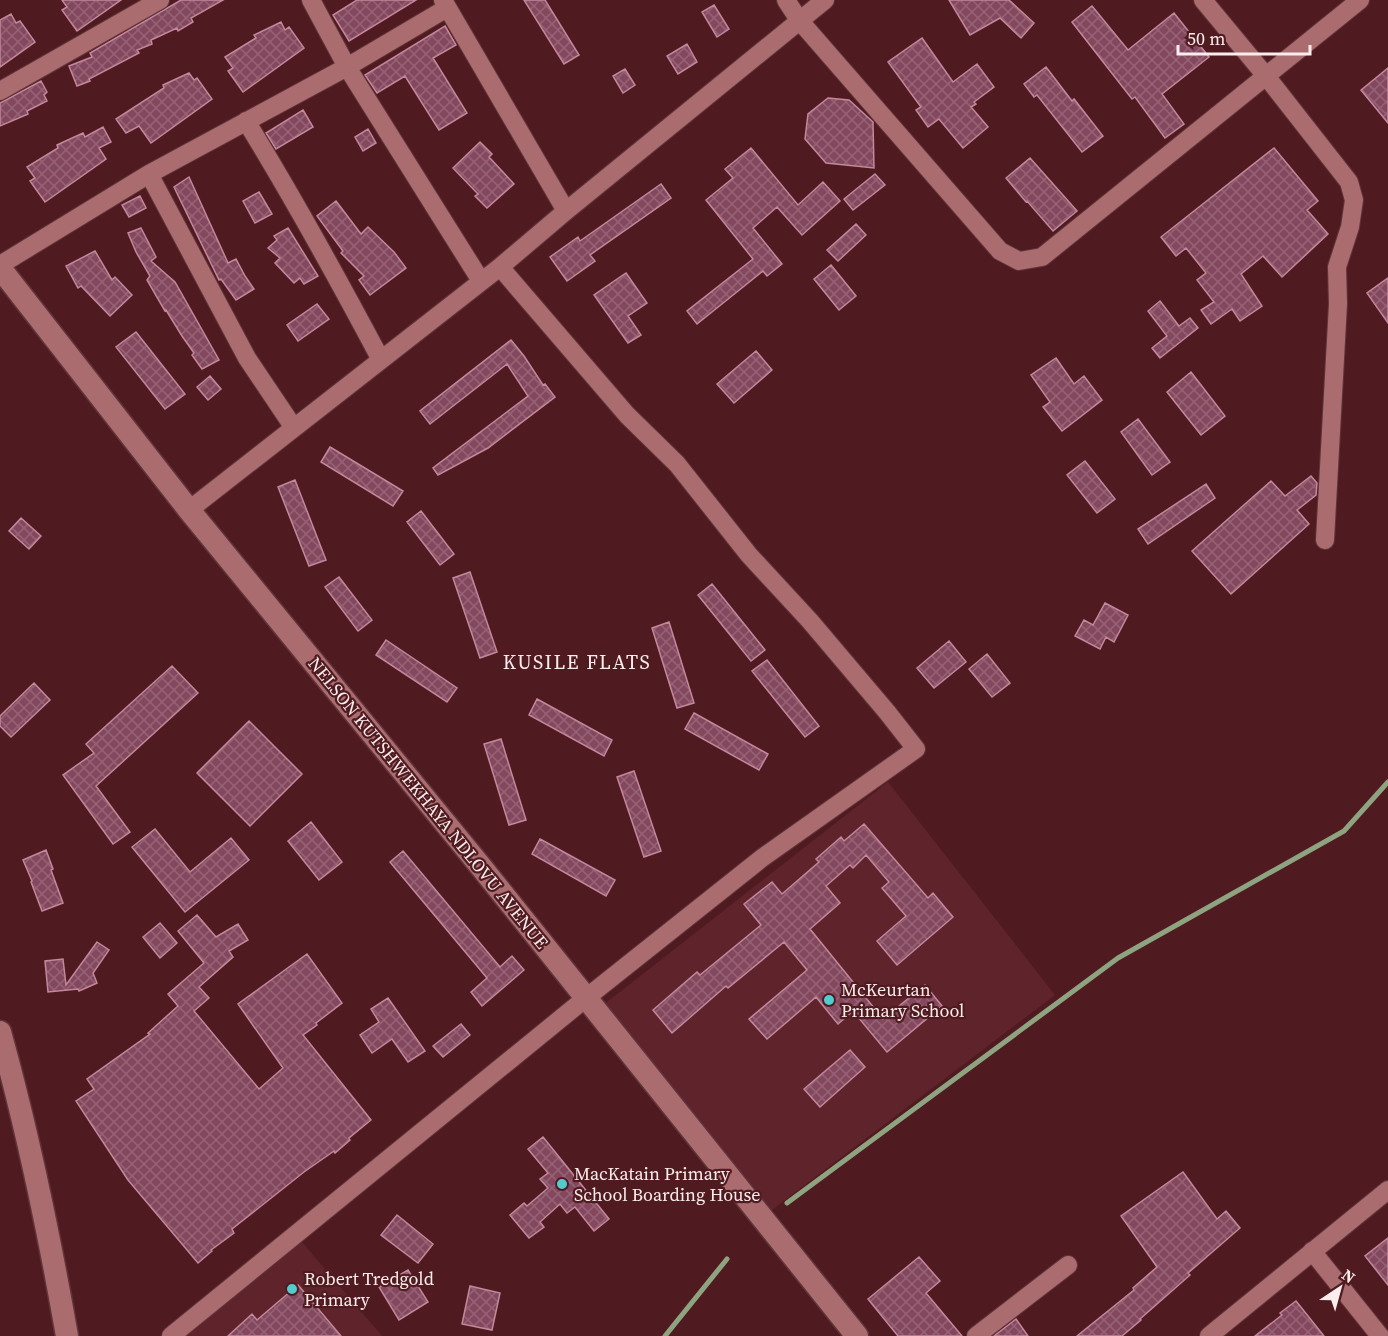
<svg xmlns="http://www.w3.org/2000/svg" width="1388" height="1336" viewBox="0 0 1388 1336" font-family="'Source Serif 4',serif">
  <defs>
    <pattern id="building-cross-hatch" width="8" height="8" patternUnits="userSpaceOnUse" patternTransform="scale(1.5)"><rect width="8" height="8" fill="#84485e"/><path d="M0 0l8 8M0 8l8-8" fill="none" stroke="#966375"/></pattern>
  </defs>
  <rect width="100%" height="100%" fill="#501b20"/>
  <path fill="#5f242b" d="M888,782L1055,995L768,1213L602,1006Z
    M301,1241L382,1336H184Z"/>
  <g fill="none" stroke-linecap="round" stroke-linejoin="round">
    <path stroke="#8ea480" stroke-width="5" d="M787,1203L1118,958L1344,831L1388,782
      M665,1336L727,1259"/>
  </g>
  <path fill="url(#building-cross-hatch)" stroke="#c4879c" stroke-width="1.5" d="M62,0H121L77,31L62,10L67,7Z
    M181,0H223L191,18L193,22L178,31L177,28L151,40L152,44L137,50L139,53L89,79L90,81L77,86L69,66L92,57L90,53Z
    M357,0H416L349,41L333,15Z
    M524,0H545L579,55L564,64Z
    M949,0H1009L1034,23L1021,38L1000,18L970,35Z
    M714,5L729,29L717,37L702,12Z
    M1092,6L1128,50L1174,13L1209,57L1162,94L1184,124L1165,138L1135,97L1132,99L1072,22Z
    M11,14L16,23L20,21L35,42L0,67V20Z
    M281,22L285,30L289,27L304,48L243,92L228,71L233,68L225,57L256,38L254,35Z
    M445,26L456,45L433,58L467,113L439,130L405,76L377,93L365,75Z
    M922,38L953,82L977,64L994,87L974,102L976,104L971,107L988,127L963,148L939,119L928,127L916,110L921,107L888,62Z
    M687,44L697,62L678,74L667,56Z
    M1046,67L1072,101L1074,99L1103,136L1082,152L1037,95L1034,97L1024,84Z
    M1388,68V123L1361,90Z
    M625,69L635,85L623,93L613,76Z
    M189,73L194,80L197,78L212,99L151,143L139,126L126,133L116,119L164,88L163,85Z
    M41,81L47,92L44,95L47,101L27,111L28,114L0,126V103Z
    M828,98L849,100L873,122L874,168L826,163L805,139L808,114Z
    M303,110L313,127L276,149L266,133Z
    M103,127L111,142L99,148L106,159L45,202L30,181L35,178L27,167L58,148L57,145L83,133L85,137Z
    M368,129L376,143L363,151L355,137Z
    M480,142L492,154L489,157L514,184L487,208L475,196L478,194L453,168Z
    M751,148L798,205L823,182L840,201L802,235L777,207L753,228L782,264L767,276L763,271L697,324L687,311L753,259L706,200L733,178L725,169Z
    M1274,148L1318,201L1307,210L1328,234L1282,277L1263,256L1241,274L1262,306L1240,321L1232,309L1211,324L1201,310L1214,302L1197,280L1206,273L1186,248L1176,256L1161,237Z
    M1030,158L1077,211L1053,231L1027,201L1026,202L1006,178Z
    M875,174L885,185L853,210L844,199Z
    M189,177L228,263L236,259L245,276L254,289L236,300L221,279L219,280L174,187Z
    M661,184L671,198L590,255L595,261L567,281L550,257L578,237L580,241Z
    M259,192L272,214L255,223L243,201Z
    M140,196L146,208L129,217L122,205Z
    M336,201L361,234L368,227L394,252L406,268L370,295L359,280L364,276L341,253L343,251L317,216Z
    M856,224L866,235L838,261L827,250Z
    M141,228L156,257L151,261L175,282L219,360L202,369L192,355L194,353L182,336L166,310L165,311L147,280L150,276L136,252L128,233Z
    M288,228L318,276L304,284L300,278L294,283L275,263L280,258L268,248L277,240L274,236Z
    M95,251L112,280L115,277L132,295L110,316L81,286L78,288L66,266Z
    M831,265L856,296L839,310L814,279Z
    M626,273L647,303L628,316L641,335L628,343L594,295Z
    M1388,278V323L1367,293Z
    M1160,301L1179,326L1190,318L1198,328L1160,358L1152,348L1167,336L1148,311Z
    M317,304L329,319L298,341L287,325Z
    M136,332L185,394L165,409L116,347Z
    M511,340L524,356L543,385L545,384L555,397L488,448L438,475L433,468L528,396L507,364L430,424L420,411Z
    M756,351L772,370L734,403L717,384Z
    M1056,358L1074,384L1084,376L1102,400L1062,431L1043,407L1050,402L1031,375Z
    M1191,372L1225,416L1201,435L1167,392Z
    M210,376L221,389L208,400L197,387Z
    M1138,419L1170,462L1152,475L1121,432Z
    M330,447L403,491L393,506L321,462Z
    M1085,461L1115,499L1097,513L1067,475Z
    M1311,476L1317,483L1316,495L1297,510L1309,524L1231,594L1192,551L1271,481L1285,496Z
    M295,480L326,560L309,566L278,487Z
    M1206,484L1215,498L1148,544L1138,529Z
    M421,511L454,554L440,565L407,522Z
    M21,518L41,536L29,549L9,531Z
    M470,572L497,652L480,658L453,578Z
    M339,577L372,620L358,631L325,587Z
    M712,584L765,650L751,661L698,595Z
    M1105,603L1128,615L1114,642L1106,637L1100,649L1075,636L1084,620L1093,625Z
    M669,622L694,703L677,708L652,628Z
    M386,640L457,688L447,702L376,655Z
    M949,641L966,662L934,688L917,668Z
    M987,654L1010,683L992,697L969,669Z
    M767,660L819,726L805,737L752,671Z
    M172,666L198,693L96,786L130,832L113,844L63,775L94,753L86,744Z
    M34,683L50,700L11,737L0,726V716Z
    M537,699L612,740L604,756L529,715Z
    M694,713L768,754L759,770L685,729Z
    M249,721L302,774L250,826L197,773Z
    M501,739L526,820L509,825L484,744Z
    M634,771L661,851L644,857L617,777Z
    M311,822L342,862L319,880L288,841Z
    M864,824L928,898L933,893L953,917L897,965L877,941L906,916L882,888L889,882L866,855L853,868L850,865L826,886L840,903L810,929L883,1019L925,985L942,1006L887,1052L853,1011L838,1024L816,997L767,1039L749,1019L807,970L784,942L728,988L726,986L672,1033L653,1010L697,972L700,975L761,925L744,904L772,882L782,894L819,862L816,859L841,837L844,841Z
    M155,829L190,872L231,838L249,860L185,912L132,847Z
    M540,839L615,880L606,896L532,854Z
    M46,850L53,869L51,870L63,903L42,911L31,882L32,881L23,860Z
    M403,851L500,967L512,956L524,970L482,1006L471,992L487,978L390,862Z
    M197,915L216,937L238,924L248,940L229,951L233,957L199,987L209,998L194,1011L259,1089L283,1068L238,1004L307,954L342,1003L316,1023L317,1025L303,1035L371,1120L349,1138L350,1140L335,1153L334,1151L304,1172L232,1229L234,1233L211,1250L212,1251L198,1263L128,1180L76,1101L94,1089L87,1079L150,1034L148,1033L178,1006L168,994L204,963L178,931Z
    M160,923L177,943L160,958L143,937Z
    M97,942L109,950L93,973L97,983L79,991L78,989L48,992L45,961L63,959L66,985Z
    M388,998L425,1051L408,1062L392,1039L372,1053L360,1035L379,1022L371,1009Z
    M461,1024L470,1035L443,1057L433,1046Z
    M850,1050L865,1067L820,1107L804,1089Z
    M543,1137L609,1219L594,1231L575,1207L567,1213L560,1204L540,1222L544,1227L529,1238L510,1215L524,1203L527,1206L548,1188L540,1179L548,1173L528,1149Z
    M1183,1172L1217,1219L1226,1211L1240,1228L1188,1273L1190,1275L1140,1319L1141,1320L1122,1336H1077L1134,1290L1133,1288L1157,1267L1121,1216Z
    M397,1215L433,1244L418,1263L381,1235Z
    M1388,1238V1285L1365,1256Z
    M919,1257L940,1281L926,1293L962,1336H898L868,1299Z
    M408,1270L428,1302L399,1320L379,1287Z
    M298,1285L341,1336H228L252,1314L257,1320Z
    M470,1286L500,1293L492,1330L462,1324Z
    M1296,1301L1324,1336H1255L1282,1315L1280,1313Z
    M1016,1319L1028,1336H994Z"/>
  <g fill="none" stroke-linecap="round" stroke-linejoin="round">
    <g stroke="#5f353b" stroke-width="20">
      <path id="minor" d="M311,0L347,67L481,281
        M443,0L566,211
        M786,0L799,20L1000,251L1019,261L1042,257L1360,0
        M1203,0L1266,76L1349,182L1354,200L1350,227L1337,267L1338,304L1325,540
        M0,91L160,0
        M246,121C294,199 338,279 381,360
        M149,174L247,358L294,428
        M0,265L149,174L347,67L447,8
        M189,510L500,267L566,211L825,0
        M1312,1251L1380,1336
        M171,1336L586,998L762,858L916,749L887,712L810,621L749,555L677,464L627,415L500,267
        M976,1336L1068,1265
        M1209,1336L1388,1190"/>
    </g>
    <g stroke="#5f353b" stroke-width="25">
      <path id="tertiary" d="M0,268L189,510L482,868L857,1336
        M0,1032C28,1132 49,1234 67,1336"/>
    </g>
    <use href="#minor" stroke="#aa6c6f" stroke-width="18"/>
    <use href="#tertiary" stroke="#aa6c6f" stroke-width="22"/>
  </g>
  <g fill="#52cdcf" stroke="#501b20" stroke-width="2">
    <circle cx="829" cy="1000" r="6"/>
    <circle cx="562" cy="1184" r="6"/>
    <circle cx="292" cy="1289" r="6"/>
  </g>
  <g text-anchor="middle" stroke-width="4.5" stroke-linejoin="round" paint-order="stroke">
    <g font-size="18" fill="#fbeded" stroke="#501b20">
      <text transform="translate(428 803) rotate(51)" y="6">NELSON KUTSHWEKHAYA NDLOVU AVENUE</text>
    </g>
    <g font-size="18" fill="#fbeded" stroke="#501b20" text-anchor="start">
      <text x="841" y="996">McKeurtan<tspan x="841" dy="21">Primary School</tspan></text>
      <text x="574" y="1180">MacKatain Primary<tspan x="574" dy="21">School Boarding House</tspan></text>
      <text x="304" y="1285">Robert Tredgold<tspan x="304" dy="21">Primary</tspan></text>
    </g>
    <g font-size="20" letter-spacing="1.5" fill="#fbeded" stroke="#501b20">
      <text x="577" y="669">KUSILE FLATS</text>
    </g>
  </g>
  <g transform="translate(1340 1288) rotate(36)" stroke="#501b20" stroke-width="4.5" paint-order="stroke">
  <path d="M0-4.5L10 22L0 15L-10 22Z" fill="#fbeded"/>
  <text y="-9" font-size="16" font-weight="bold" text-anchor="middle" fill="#fbeded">N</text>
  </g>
  <path d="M1178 45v9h132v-9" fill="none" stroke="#fbeded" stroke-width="3"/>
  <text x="1187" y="45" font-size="18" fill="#fbeded" stroke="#501b20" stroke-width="4.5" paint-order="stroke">50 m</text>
</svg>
